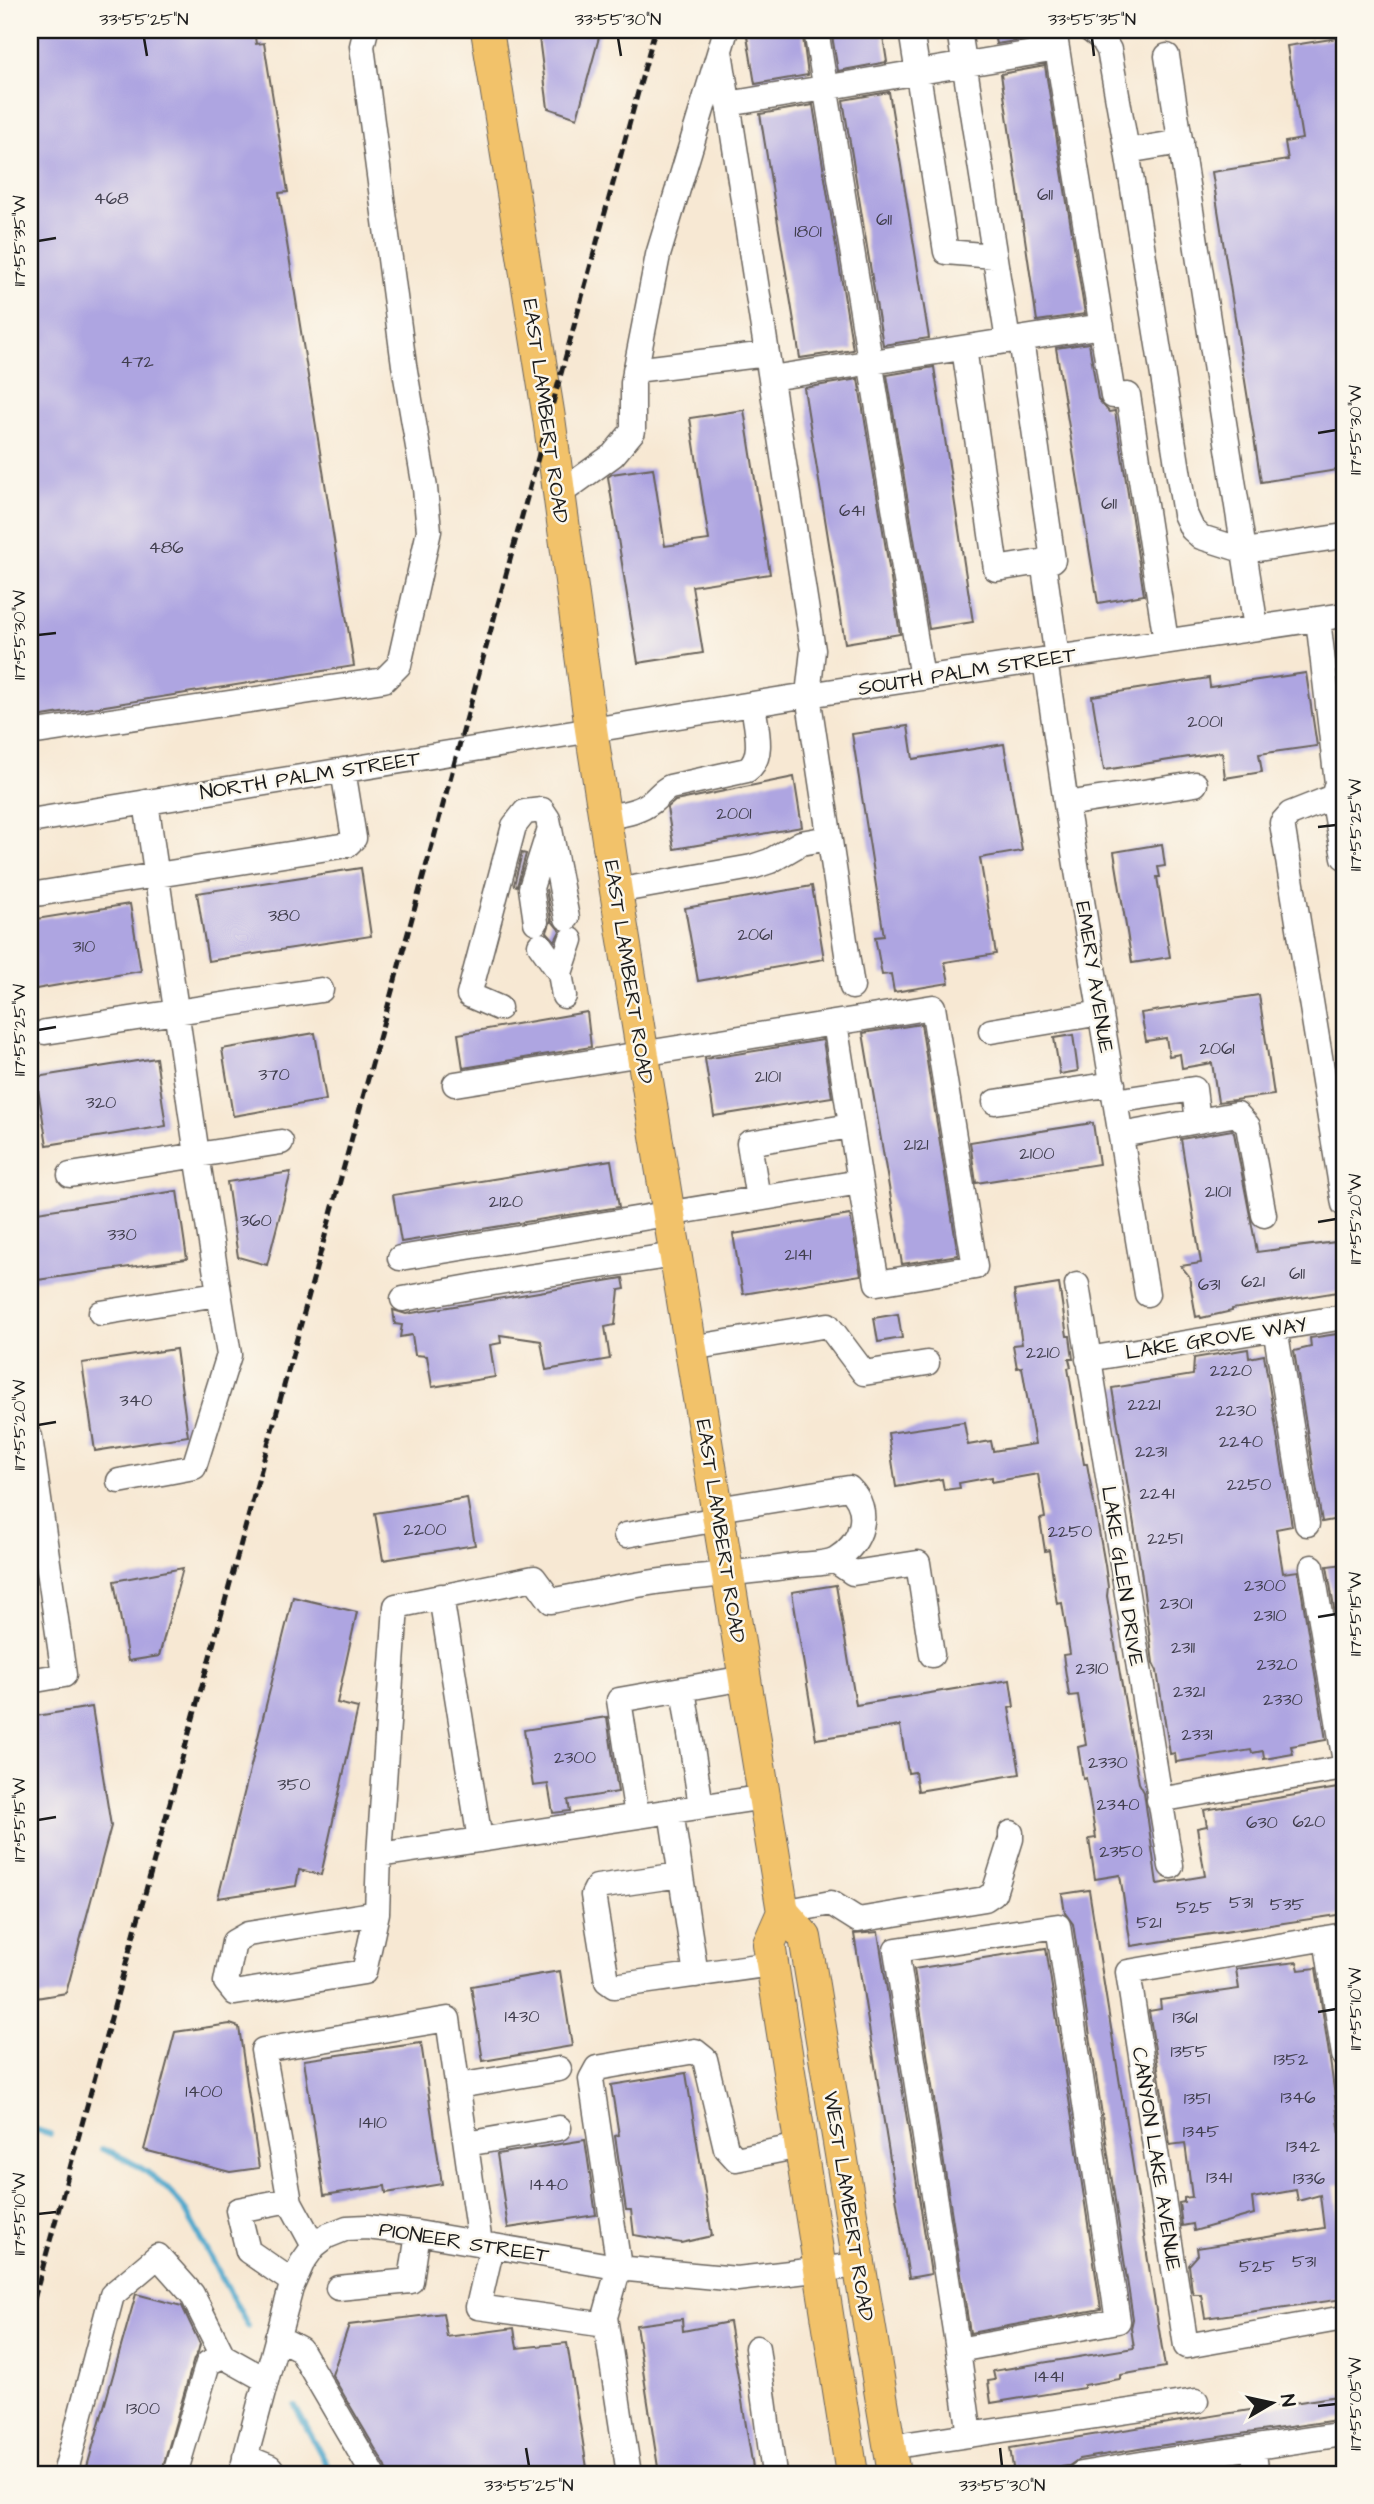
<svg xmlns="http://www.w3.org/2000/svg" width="1374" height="2504" viewBox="0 0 1374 2504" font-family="'Architects Daughter',sans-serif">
  <rect width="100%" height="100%" fill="#fbf7ec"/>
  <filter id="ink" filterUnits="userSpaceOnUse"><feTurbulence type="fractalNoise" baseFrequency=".0143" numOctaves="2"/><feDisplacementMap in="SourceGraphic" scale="14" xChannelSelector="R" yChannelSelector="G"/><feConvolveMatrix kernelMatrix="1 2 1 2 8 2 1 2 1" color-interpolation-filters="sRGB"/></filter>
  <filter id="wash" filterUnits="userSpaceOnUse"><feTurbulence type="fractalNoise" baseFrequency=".00686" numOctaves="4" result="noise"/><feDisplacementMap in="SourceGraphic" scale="28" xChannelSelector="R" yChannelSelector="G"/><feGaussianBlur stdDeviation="1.57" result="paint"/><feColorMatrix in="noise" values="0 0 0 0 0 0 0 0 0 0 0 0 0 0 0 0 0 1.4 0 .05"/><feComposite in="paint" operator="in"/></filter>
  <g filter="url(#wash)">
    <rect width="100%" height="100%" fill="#f7e8d3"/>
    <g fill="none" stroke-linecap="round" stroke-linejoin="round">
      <path stroke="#4fa8cc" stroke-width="6" d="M30,2128L50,2134
        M102,2149C136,2162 162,2179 184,2208L248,2326
        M295,2406L332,2474"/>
    </g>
    <g id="blocks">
      <path fill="#aea5e1" d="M30,30H254L256,44L264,43L288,192L279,193L354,666L30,718Z
        M538,30H601L577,118L548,108Z
        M746,30H802L808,75L755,84Z
        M831,30H882L887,62L838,71Z
        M993,30H1040V37L996,44Z
        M1344,37V469L1261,482L1212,172L1288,160L1285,142L1302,139L1287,46Z
        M1045,66L1085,314L1037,321L1001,74Z
        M889,92L929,338L883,345L843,100Z
        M813,105L853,350L800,358L760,114Z
        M1089,343L1098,399L1109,412L1115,411L1144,595L1098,603L1056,348Z
        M934,367L973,622L929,629L887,375Z
        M858,379L900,634L845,643L804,388Z
        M744,410L770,574L692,586L703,653L638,663L608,477L612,474L653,468L665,546L709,540L690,418Z
        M1306,673L1317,746L1259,754L1262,772L1225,778L1222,752L1104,770L1092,696L1209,678L1210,687Z
        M908,726L913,759L1004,744L1022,851L980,858L996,954L945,962L949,983L894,992L891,974L882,975L875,937L884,936L852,734Z
        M794,777L802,827L674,849L667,808L675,801Z
        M1162,844L1165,866L1158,867L1160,877H1157L1170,957L1132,963L1114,852Z
        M522,853L526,854L517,886L514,885Z
        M361,868L371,936L208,961L197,893Z
        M812,886L824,959L698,981L685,908Z
        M546,889L552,921L560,931L555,941L547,932L551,920Z
        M130,904L141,971L30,990V920Z
        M1259,995L1274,1095L1218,1102L1212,1063L1182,1068L1180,1054L1169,1056L1166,1038L1146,1041L1141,1013Z
        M587,1012L591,1047L463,1068L458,1034Z
        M921,1024L958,1255L902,1264L863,1033Z
        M315,1033L326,1100L233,1116L222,1049Z
        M1073,1035L1078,1071L1060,1074L1054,1038Z
        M823,1040L832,1097L714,1116L705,1059Z
        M156,1058L166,1126L47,1145L36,1077Z
        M1093,1123L1099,1164L976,1183L970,1142Z
        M1232,1130L1234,1133L1257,1252L1344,1241V1291L1232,1309V1311L1201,1318L1200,1316L1196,1317L1189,1276L1181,1266L1201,1263L1181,1139Z
        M611,1160L619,1207L401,1242L393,1195Z
        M291,1172L267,1265L238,1257L227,1182Z
        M177,1191L187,1259L30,1281V1213Z
        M850,1215L861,1275L743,1294L733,1234Z
        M623,1278L625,1289L619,1290L615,1325L605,1327L610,1359L546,1370L541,1341L500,1335L501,1343L490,1345L495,1377L432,1387L427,1356L415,1355L412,1335L400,1337L402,1325L395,1324L393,1310L406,1314Z
        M1059,1284L1067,1336H1070L1073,1359H1069L1071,1367L1068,1368L1084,1464H1087L1105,1565L1108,1587L1107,1596L1117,1657L1139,1783L1144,1792L1157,1884L1205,1876L1197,1828L1207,1826L1204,1810L1344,1787V1914L1131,1946L1120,1875L1095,1879L1089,1839L1096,1838L1086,1778L1083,1779L1078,1747L1086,1745L1078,1695L1069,1696L1063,1655L1070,1654L1062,1603L1057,1604L1049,1550L1045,1551L1040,1519L1045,1518L1038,1474L992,1482V1477L959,1483L960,1488L944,1490L942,1479L896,1487L888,1433L964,1422L968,1445L991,1441L993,1451L1035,1444L1022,1367L1017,1368L1013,1345L1022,1344L1014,1291Z
        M898,1314L902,1338L878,1342L874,1318Z
        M1344,1333V1518L1322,1522L1294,1351L1311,1347L1310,1338Z
        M176,1349L188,1436L95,1451L82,1363Z
        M1248,1349L1249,1358L1264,1355L1292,1526L1276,1529L1283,1573L1298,1571L1326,1740L1291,1746L1293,1754L1264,1759L1263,1751L1252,1753L1251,1750L1176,1762L1175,1753L1170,1754L1157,1671L1153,1663L1140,1562L1112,1388L1193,1375L1194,1358Z
        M467,1498L475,1545L383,1560L375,1513Z
        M1344,1564V1668L1327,1566Z
        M183,1568L159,1656L128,1661L114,1581Z
        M836,1585L856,1705L1010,1680L1014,1707L1009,1708L1020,1774L918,1791L915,1772L908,1773L900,1726L816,1739L792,1592Z
        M293,1597L357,1612L337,1703L358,1708L321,1875L299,1870L296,1886L218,1898Z
        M92,1707L111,1826L66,1993L30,1999V1717Z
        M607,1717L618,1792L568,1800L570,1811L553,1813L548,1784L533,1786L524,1730Z
        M1089,1890L1165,2367L1120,2375V2379L1084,2385V2388L991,2403L988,2381L995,2380L993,2371L1134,2348L1131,2328L1133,2319L1073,1924L1065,1913L1062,1894Z
        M878,1932L931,2274L909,2278L854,1934Z
        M1046,1948L1101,2309L970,2333L914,1969Z
        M1297,1962L1299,1970L1316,1968L1331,2067L1344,2164V2184L1334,2185L1339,2221H1344V2299L1205,2318L1201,2294H1194L1192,2291L1189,2265L1198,2255L1197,2248L1324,2228L1320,2195L1298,2201L1296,2190L1252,2198L1254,2214L1194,2231L1193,2224L1182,2226L1179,2203L1184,2202V2198L1192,2197L1185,2143L1170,2145L1149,2011L1161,2009L1160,2000L1239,1989L1236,1969Z
        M560,1971L572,2046L483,2061L471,1986Z
        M230,2024L239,2027L259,2168L230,2172L144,2150L175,2032Z
        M421,2043L442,2184L386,2193L385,2186L324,2195L304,2060Z
        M686,2073L712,2236L681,2243L634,2235L631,2210H626L615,2136L619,2135L611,2085Z
        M585,2140L596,2215L508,2228L497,2154Z
        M136,2294L182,2306L200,2344L198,2352L194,2359L161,2474H85Z
        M443,2313L447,2337L514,2328L517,2348L567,2343L588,2474H388L386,2467L332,2375L349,2325Z
        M682,2319L683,2331L729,2322L754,2474H659L636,2325Z
        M1344,2395V2419L1151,2447L1079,2459L1069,2466L1014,2474L1010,2448Z
        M1238,2465L1240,2474H1172Z"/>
    </g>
  </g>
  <g filter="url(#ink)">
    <use href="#blocks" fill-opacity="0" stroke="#69635c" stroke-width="2"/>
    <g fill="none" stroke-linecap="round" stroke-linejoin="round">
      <g stroke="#69635c" stroke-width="27">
        <path id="minor" d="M816,30L922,678
          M911,30L946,252L994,256
          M959,30L1008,341
          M1054,30L1113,396L1128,395L1166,641
          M1090,30L1103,40L1109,50L1127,151L1181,142
          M720,51L813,650L808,695L852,987
          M1167,56L1256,628
          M728,104L1057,49
          M1127,151L1185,514L1192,529L1201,537L1245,551L1344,536
          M964,348L996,569L1053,560L1021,339
          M635,370L767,354
          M771,378L1102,326
          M559,494L613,455L633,431V383L658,255L726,30
          M1043,561L1057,658
          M1318,619L1337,783L1333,797L1344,857
          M1045,660L1066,804L1147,1294
          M30,733L384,680L399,665L429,531L425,488L404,365L362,46L366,30
          M1333,797L1290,814L1282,823L1344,1204
          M1066,804L1195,784
          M604,817C622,814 638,813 653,801C659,796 662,791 670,787L747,770C766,757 755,724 753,704
          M30,821L808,695L1344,615
          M616,891L752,867L770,861L801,843L829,838
          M30,895L347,845L354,838L343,770
          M536,922L531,888L550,828
          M540,945L560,973
          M564,996L560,973L571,940
          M499,1008L469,995L514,826L525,812L542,810L548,819L567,918
          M835,1023L860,1182
          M991,1031L1101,1013
          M45,1032L321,990
          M1115,1101L1194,1089L1198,1121L1121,1135
          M995,1102L1113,1084
          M1198,1121L1237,1114L1248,1126L1264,1215
          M70,1175L281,1142
          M758,1199L749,1143L851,1126
          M400,1258L860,1182L877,1283L975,1267L933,1007L455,1084
          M1077,1285L1171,1866
          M403,1299L521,1278L675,1255
          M101,1313L217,1294
          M1275,1328L1307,1524
          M691,1348L828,1325L864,1373L927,1363
          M1088,1359L1344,1317
          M30,1437L64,1675L30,1681
          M119,1481L194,1467L229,1355L197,1155L146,802
          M626,1535L719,1519
          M834,1560L853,1573L918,1563L932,1655
          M1312,1567L1344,1756
          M441,1596L480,1840
          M683,1689L701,1806
          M1159,1800L1344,1768
          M671,1811L696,1975
          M637,1816L619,1700L745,1678
          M379,1855L765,1797
          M680,1875L597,1887L593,1895L607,1981L614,1986L772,1964
          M783,1912L831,1903L858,1920L985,1899L994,1893L1011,1839V1833
          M377,1913L364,1972L235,1993L226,1982L234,1942L248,1934L377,1913L379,1855L396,1606L534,1578L551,1601C593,1593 635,1584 677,1579C718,1575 759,1571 799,1565C810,1564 827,1564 836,1559C862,1543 873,1511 849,1488L717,1509
          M1344,1935L1128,1972L1186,2346L1344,2318
          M1326,1938L1344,2055
          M458,2086L559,2069
          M466,2144L559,2128
          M289,2200L238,2210L248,2251L293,2282
          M314,2246L290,2202L263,2050L448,2019L480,2244
          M492,2246L478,2307L606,2325
          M338,2288L411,2281L418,2233
          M277,2337L300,2349L373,2474
          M757,2348L774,2474
          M958,2350L1118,2321L1058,1926L896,1950L958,2350L970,2435
          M889,2447L1196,2401
          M1253,2448L1257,2474
          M245,2457L270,2467L275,2474
          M1153,2462L1344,2434
          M65,2474L112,2295L158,2256L192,2294L223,2356L266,2380
          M175,2474L208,2363L223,2356
          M241,2474L291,2288L302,2263L314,2246L327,2236L347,2228L367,2227L418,2233L628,2269L737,2279L859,2265
          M629,2474L605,2317L619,2267L591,2079L597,2068L695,2051L705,2059L726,2148L736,2159L800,2146
          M1081,2474L1153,2462L1155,2474"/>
      </g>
      <g stroke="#69635c" stroke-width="34">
        <path id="major" d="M487,30L549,418L591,729L616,891L783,1912L805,1937L894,2474
          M783,1912L769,1944L852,2474"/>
      </g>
      <use href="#minor" stroke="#fff" stroke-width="24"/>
      <use href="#major" stroke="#f2c26a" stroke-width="32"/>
      <path stroke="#1c1c1c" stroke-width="5" stroke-dasharray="10 5" stroke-linecap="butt" d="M30,2314L655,30"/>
    </g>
  </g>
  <path fill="none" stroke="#1c1c1c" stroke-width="2.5" d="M144,38L147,56M618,38L621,56M1092,38L1094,56M38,241L56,238M1318,433L1336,430M38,635L56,633M1318,827L1336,825M38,1030L56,1027M1318,1222L1336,1219M38,1425L56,1422M1318,1617L1336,1614M38,1820L56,1817M1318,2012L1336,2009M38,2214L56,2212M1318,2406L1336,2404M526,2448L529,2466M1000,2448L1002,2466"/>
  <g text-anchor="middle" stroke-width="5" stroke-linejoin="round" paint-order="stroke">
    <g font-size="18" fill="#403e4d">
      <text x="1045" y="200">611</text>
      <text x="111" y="204">468</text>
      <text x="884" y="225">611</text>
      <text x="808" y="237">1801</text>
      <text x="137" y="367">472</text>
      <text x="1109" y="509">611</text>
      <text x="852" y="516">641</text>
      <text x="166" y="553">486</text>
      <text x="1205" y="727">2001</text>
      <text x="734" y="819">2001</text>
      <text x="284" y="921">380</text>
      <text x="755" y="940">2061</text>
      <text x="84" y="952">310</text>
      <text x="1217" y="1054">2061</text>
      <text x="274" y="1080">370</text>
      <text x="768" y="1082">2101</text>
      <text x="101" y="1108">320</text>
      <text x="916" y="1150">2121</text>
      <text x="1037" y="1159">2100</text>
      <text x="1218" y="1197">2101</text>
      <text x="506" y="1207">2120</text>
      <text x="256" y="1226">360</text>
      <text x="122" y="1240">330</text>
      <text x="798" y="1260">2141</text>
      <text x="1297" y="1279">611</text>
      <text x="1253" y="1287">621</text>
      <text x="1209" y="1290">631</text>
      <text x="1043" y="1358">2210</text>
      <text x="1231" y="1376">2220</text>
      <text x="136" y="1406">340</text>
      <text x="1144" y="1410">2221</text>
      <text x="1236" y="1416">2230</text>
      <text x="1241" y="1447">2240</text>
      <text x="1151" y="1457">2231</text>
      <text x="1249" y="1490">2250</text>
      <text x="1157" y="1499">2241</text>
      <text x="425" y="1535">2200</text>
      <text x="1070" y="1537">2250</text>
      <text x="1165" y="1544">2251</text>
      <text x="1265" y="1591">2300</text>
      <text x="1176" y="1609">2301</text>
      <text x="1270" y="1621">2310</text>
      <text x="1183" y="1653">2311</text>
      <text x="1277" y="1670">2320</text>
      <text x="1092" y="1674">2310</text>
      <text x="1189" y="1697">2321</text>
      <text x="1283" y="1705">2330</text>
      <text x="1197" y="1740">2331</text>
      <text x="575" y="1763">2300</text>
      <text x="1108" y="1768">2330</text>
      <text x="294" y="1790">350</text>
      <text x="1118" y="1810">2340</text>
      <text x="1309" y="1827">620</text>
      <text x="1262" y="1828">630</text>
      <text x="1121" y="1857">2350</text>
      <text x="1241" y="1908">531</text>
      <text x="1287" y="1910">535</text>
      <text x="1194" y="1913">525</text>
      <text x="1149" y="1928">521</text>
      <text x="522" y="2022">1430</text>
      <text x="1185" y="2023">1361</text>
      <text x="1189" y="2057">1355</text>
      <text x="1291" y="2065">1352</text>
      <text x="204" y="2097">1400</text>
      <text x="1298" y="2103">1346</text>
      <text x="1197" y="2104">1351</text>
      <text x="373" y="2128">1410</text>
      <text x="1201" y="2137">1345</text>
      <text x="1303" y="2152">1342</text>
      <text x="1219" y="2183">1341</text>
      <text x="1309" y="2184">1336</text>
      <text x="549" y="2190">1440</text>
      <text x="1304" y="2267">531</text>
      <text x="1257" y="2272">525</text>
      <text x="1049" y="2382">1441</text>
      <text x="143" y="2414">1300</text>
    </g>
    <g font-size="21" fill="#1c1c1c" stroke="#fbf7ec">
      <text transform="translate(546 411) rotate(82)" y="7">EAST LAMBERT ROAD</text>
      <text transform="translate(967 671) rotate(-9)" y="7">SOUTH PALM STREET</text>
      <text transform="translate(310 775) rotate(-9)" y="7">NORTH PALM STREET</text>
      <text transform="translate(629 972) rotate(81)" y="7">EAST LAMBERT ROAD</text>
      <text transform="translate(1095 977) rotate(81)" y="7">EMERY AVENUE</text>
      <text transform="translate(1216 1338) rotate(-9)" y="7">LAKE GROVE WAY</text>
      <text transform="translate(721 1531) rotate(81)" y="7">EAST LAMBERT ROAD</text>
      <text transform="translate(1123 1576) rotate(81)" y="7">LAKE GLEN DRIVE</text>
      <text transform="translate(1157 2159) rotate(81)" y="7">CANYON LAKE AVENUE</text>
      <text transform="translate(849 2206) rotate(81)" y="7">WEST LAMBERT ROAD</text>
      <text transform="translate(464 2242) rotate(9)" y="7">PIONEER STREET</text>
    </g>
  </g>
  <rect width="1374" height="2504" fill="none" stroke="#fbf7ec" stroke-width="77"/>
  <g transform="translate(1272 2403) rotate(81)" stroke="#fbf7ec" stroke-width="5" paint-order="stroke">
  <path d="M0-5L12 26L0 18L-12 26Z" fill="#1c1c1c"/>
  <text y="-10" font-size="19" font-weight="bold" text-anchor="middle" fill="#1c1c1c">N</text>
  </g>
  <rect x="38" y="38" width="1298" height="2428" fill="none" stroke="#1c1c1c" stroke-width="2.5"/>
  <g font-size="18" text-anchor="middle" fill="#1c1c1c">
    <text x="144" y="25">33°55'25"N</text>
    <text x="618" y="25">33°55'30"N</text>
    <text x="1092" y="25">33°55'35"N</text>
    <text transform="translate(19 241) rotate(-90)" y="6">117°55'35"W</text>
    <text transform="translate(1355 430) rotate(-90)" y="6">117°55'30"W</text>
    <text transform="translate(19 635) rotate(-90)" y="6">117°55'30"W</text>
    <text transform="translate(1355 825) rotate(-90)" y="6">117°55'25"W</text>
    <text transform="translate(19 1030) rotate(-90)" y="6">117°55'25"W</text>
    <text transform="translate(1355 1219) rotate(-90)" y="6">117°55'20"W</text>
    <text transform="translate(19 1425) rotate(-90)" y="6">117°55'20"W</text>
    <text transform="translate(1355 1614) rotate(-90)" y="6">117°55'15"W</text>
    <text transform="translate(19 1820) rotate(-90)" y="6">117°55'15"W</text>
    <text transform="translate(1355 2009) rotate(-90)" y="6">117°55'10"W</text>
    <text transform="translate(19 2214) rotate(-90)" y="6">117°55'10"W</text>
    <text transform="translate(1355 2404) rotate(-90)" y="6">117°55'05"W</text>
    <text x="529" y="2491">33°55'25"N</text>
    <text x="1002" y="2491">33°55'30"N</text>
  </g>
</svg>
